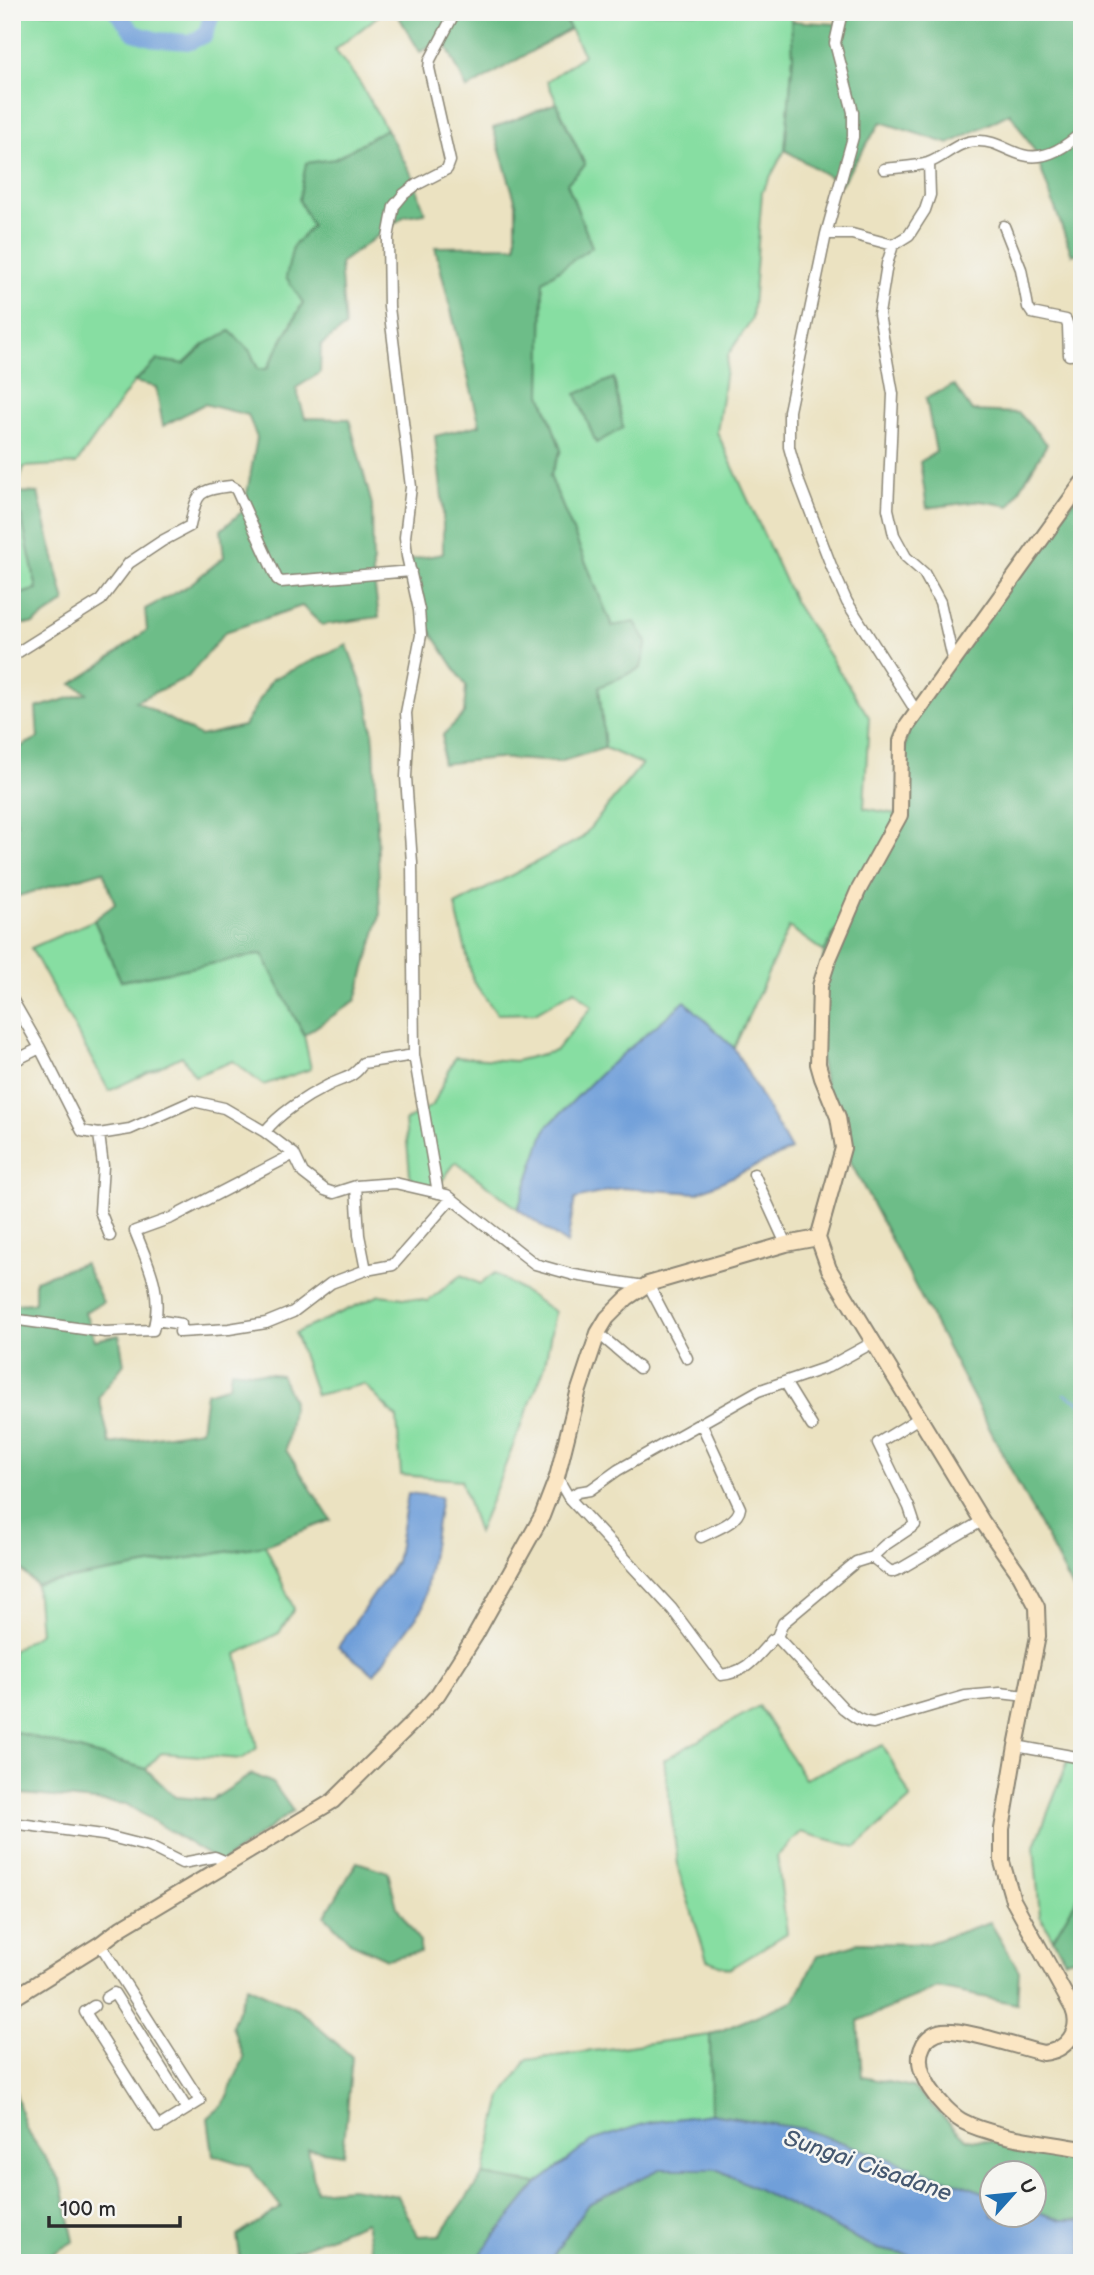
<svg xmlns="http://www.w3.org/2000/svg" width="1094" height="2275" viewBox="0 0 1094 2275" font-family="'Balsamiq Sans',sans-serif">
  <rect width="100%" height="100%" fill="#f6f6f2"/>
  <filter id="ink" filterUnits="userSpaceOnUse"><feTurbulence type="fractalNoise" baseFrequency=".0143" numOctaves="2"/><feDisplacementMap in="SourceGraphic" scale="14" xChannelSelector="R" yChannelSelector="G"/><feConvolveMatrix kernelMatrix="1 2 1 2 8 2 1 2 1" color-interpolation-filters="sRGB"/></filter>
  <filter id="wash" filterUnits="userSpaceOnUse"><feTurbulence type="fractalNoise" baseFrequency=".00686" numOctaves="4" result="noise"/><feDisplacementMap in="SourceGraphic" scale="28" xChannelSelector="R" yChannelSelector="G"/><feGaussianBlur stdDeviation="1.57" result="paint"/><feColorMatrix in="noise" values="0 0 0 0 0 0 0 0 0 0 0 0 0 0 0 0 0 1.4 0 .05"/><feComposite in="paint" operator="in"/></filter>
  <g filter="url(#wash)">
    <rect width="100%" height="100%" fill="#ebe2c1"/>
    <path fill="#87dea2" stroke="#598466" stroke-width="2" d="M12,12H383L335,50L360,83L386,129L335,159L299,200L313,226L293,246L303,302L267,369H258L250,351L205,344L184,364L158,360L134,382L76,464L24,467L16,493L37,589L12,597Z
      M561,12H791L793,56L785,150L762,192L752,319L728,355L717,432L795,603L869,717L864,808L900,815L824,952L789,927L734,1048L685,1002L605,1069L546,1128L518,1209L456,1162L435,1190L411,1185L405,1121L433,1105L455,1057L515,1061L555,1051L592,1007L575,990L535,1013L497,1014L473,981L455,905L582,838L642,764L605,748L599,687L641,668L612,626L550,476L561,450L541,394L543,281L592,247L567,183L585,165L547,81L584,55Z
      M94,920L121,981L262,954L304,1035L311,1069L263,1085L233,1061L195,1076L182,1056L109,1091L31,948Z
      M495,1273L555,1312L544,1369L478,1533L461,1480L401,1475L397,1418L364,1384L316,1395L295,1333L380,1295L428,1301L461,1275L480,1284Z
      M265,1545L294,1609L279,1633L237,1654L257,1748L242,1759L161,1753L146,1769L12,1731V1651L40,1633L36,1585Z
      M759,1706L805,1779L883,1745L911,1798L856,1847L801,1832L777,1856L787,1933L729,1969L707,1960L679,1872L664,1760Z
      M1070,1756L1082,1758V1890L1053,1939L1040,1916L1034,1848Z
      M710,2035L711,2114L647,2123L593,2141L537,2184L483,2175L502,2097L527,2060Z"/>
    <path fill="#6dbd88" stroke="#4c745a" stroke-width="2" d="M396,12H561L570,29L467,89L444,40L420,52Z
      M839,12H1082V252L1072,255L1034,150L1010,113L949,144L881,122L841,184L785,150L793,56L791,21L837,24Z
      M556,103L585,165L567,183L592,247L543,281L541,394L561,450L550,476L612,626L635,622L647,642L641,668L599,687L605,748L559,762L496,758L442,764L443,735L464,714L466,686L420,615L402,561L443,554V506L435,436L480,425L435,247L516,246V203L493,128Z
      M386,129L413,177L425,213L405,216L340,263L345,327L321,345L320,373L296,388L305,418L349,419L372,505L373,574L379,617L322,625L302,606L225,632L188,677L136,701L200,736L244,726L272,679L347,645L367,698L374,741L380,916L356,1000L304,1035L262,954L121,981L94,920L115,904L103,871L12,898V825L17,823L12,811V751L38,738L36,708L87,693L72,684L98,667L147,630L145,609L188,586L224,557L221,530L244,510L257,438L248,415L204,404L163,426L156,387L134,382L158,360L184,364L205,344L230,331L250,351L258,369H267L303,303L286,277L293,246L312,226L299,200L306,163L335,159Z
      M614,378L623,428L596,443L576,394Z
      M954,385L972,411L1019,413L1047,444L1010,506L980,501L927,508L920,462L936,452L926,398Z
      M1082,489V1606L851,1163L826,1089L814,1028L824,952L900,815L902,758L911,718Z
      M16,492L38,493L65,602L33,624H12V597L37,589Z
      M84,1263L103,1302L85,1312L95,1340L119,1335L124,1364L99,1397L110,1444L201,1430L206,1393L229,1386L231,1370L281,1375L293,1401L286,1450L331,1520L265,1545L36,1585L12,1560V1304L35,1303V1280Z
      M12,1731L146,1769L175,1797L212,1800L252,1774L273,1783L293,1811L221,1863L126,1804L12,1793Z
      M357,1862L388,1872L397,1907L420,1942V1952L387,1959L350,1942L325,1916Z
      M1082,1890V1956L1065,1960L1053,1939Z
      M990,1922L1019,1971L1017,2004L938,1988L858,2021L862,2077L913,2087L966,2139L1082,2151V2219L1062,2220L1035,2211L1034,2174H992V2195L803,2129L711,2114L710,2035L795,2000L817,1956L858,1943L926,1944Z
      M247,1986L299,2010L352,2057L343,2154L308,2149L316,2191L351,2188L398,2196L418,2236L440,2235L483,2175L537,2184L480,2254L476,2263H374L366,2222L265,2263H241L237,2236L281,2207L249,2166L213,2155L208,2118L223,2105L244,2058L232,2026Z
      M12,2080L26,2129L61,2181L74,2241L37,2263L12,2261Z
      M659,2169H717L878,2249L948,2263H755L739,2257L722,2263H548L588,2204Z"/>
    <path fill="#6f9fd9" stroke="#4d6582" stroke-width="2" d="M685,1001L734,1048L791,1150L697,1193L621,1188L575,1199L567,1244L518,1209L546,1128L605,1069Z
      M408,1493L441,1497L423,1608L374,1674L338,1647L396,1562Z
      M711,2114L803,2129L992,2195V2216H1034L1035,2211L1062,2220H1082V2263H948L878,2249L717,2169H660L588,2204L548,2263H476L480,2254L537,2184L592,2141L647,2123Z"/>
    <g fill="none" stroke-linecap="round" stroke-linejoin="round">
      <path stroke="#6f9fd9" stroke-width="2.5" d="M1065,1394L1082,1404"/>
      <path stroke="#6f9fd9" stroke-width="16" d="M116,12L134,33L158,40L190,42L205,35L213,12"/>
    </g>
  </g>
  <g filter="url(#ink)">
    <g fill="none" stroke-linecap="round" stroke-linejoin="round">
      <g stroke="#8b8676" stroke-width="13">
        <path id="street" d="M842,12L835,43L853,112V137L826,234L789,411V447L799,482L832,568L847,602L916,711
          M929,163L930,195L925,210L909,235L893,245L887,264L879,314L893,394L888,509L894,535L906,557L924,573L940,602L953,659
          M884,169C898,167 915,167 928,163C945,157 957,141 977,141C995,140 1007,151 1023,155C1045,161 1067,146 1082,132
          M1004,226L1021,269L1028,307L1032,313L1066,320L1068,326L1069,355L1082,354
          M826,234H852L893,245
          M12,656L101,600L129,563L162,541L190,526C197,494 196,490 231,486L236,489L277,579L281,582L411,571
          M12,999L40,1048L82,1131L99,1134L130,1129L193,1101L224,1108L265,1132L294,1154L303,1173L325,1190L334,1193L356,1186L395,1183L447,1195L535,1264L574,1275L644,1286
          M12,1062L40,1048
          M265,1132C278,1114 307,1096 327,1086C341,1078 354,1079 363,1063L414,1055
          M99,1134L103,1166L100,1211L110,1236
          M754,1174L786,1244
          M356,1186L359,1235L366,1270
          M438,1193L414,1055L412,863L406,777L408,742L406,713L421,635L419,610L407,556L405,537L411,487L389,307L388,238L394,206L404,194L416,185L447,169L450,161L429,68L430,60L455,12
          M648,1284L687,1358
          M12,1319L105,1332L153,1330C164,1294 148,1264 135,1231L171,1218L294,1154
          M156,1320L181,1324L180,1332L229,1329L266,1323L293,1312L331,1283L366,1270L393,1265L451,1199
          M598,1333L639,1368
          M785,1382L812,1426
          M701,1423L740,1508C738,1523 714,1530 701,1537
          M557,1477L569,1498L672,1609L721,1675C747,1672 755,1659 772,1640L777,1637L783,1623L856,1562L872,1557L891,1572L900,1569L982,1521
          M569,1498L578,1492L590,1490L618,1470L758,1391L828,1367L872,1343
          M872,1557L885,1545L915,1525L909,1507L878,1443L919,1418
          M777,1637L843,1708C853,1716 860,1722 873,1723L965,1696L1000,1693L1026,1696
          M1016,1746L1082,1758
          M12,1823L103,1835L150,1847L182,1863L215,1857L229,1863
          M106,1998L114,1993L187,2109
          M94,2006L85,2012L158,2127L200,2101L100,1944"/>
      </g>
      <g stroke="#8b8676" stroke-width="18">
        <path id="secondary" d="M818,1238L829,1269L982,1521L1020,1575L1037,1607L1038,1636L1016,1746L1002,1829V1862L1013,1900L1073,2009C1082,2031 1066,2051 1043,2053C1021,2048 962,2028 943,2031C935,2032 926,2038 923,2046C910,2071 942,2109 962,2121C994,2138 1046,2142 1082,2149
          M818,1238L843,1148L838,1117L822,1078L818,1064L820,986L828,961L858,891L900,815L901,741L907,726L1082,483
          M12,1999L100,1944L121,1928L333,1801L414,1721L438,1694L475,1636L542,1516L557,1477L578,1393L598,1333L607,1318L627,1298L648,1284L786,1244L818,1238"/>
      </g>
      <use href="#street" stroke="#fff" stroke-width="10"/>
      <use href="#secondary" stroke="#fbe6c4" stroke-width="14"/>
    </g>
  </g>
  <g text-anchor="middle" stroke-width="5" stroke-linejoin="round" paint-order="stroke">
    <g font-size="23" font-style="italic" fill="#465971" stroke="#f6f6f2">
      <text transform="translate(868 2165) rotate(19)" y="8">Sungai Cisadane</text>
    </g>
  </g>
  <rect width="1094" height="2275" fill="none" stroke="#f6f6f2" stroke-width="42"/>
  <g transform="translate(1013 2194) rotate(63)"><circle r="33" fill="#f6f6f2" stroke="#a5a5a2" stroke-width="2"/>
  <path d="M0-5L12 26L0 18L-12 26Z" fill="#1f6fb2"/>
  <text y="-10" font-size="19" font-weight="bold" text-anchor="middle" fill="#2b2b2b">U</text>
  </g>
  <path d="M49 2216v10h131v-10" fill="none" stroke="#2b2b2b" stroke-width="3.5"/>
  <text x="60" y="2216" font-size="21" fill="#2b2b2b" stroke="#f6f6f2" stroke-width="5" paint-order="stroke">100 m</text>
</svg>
